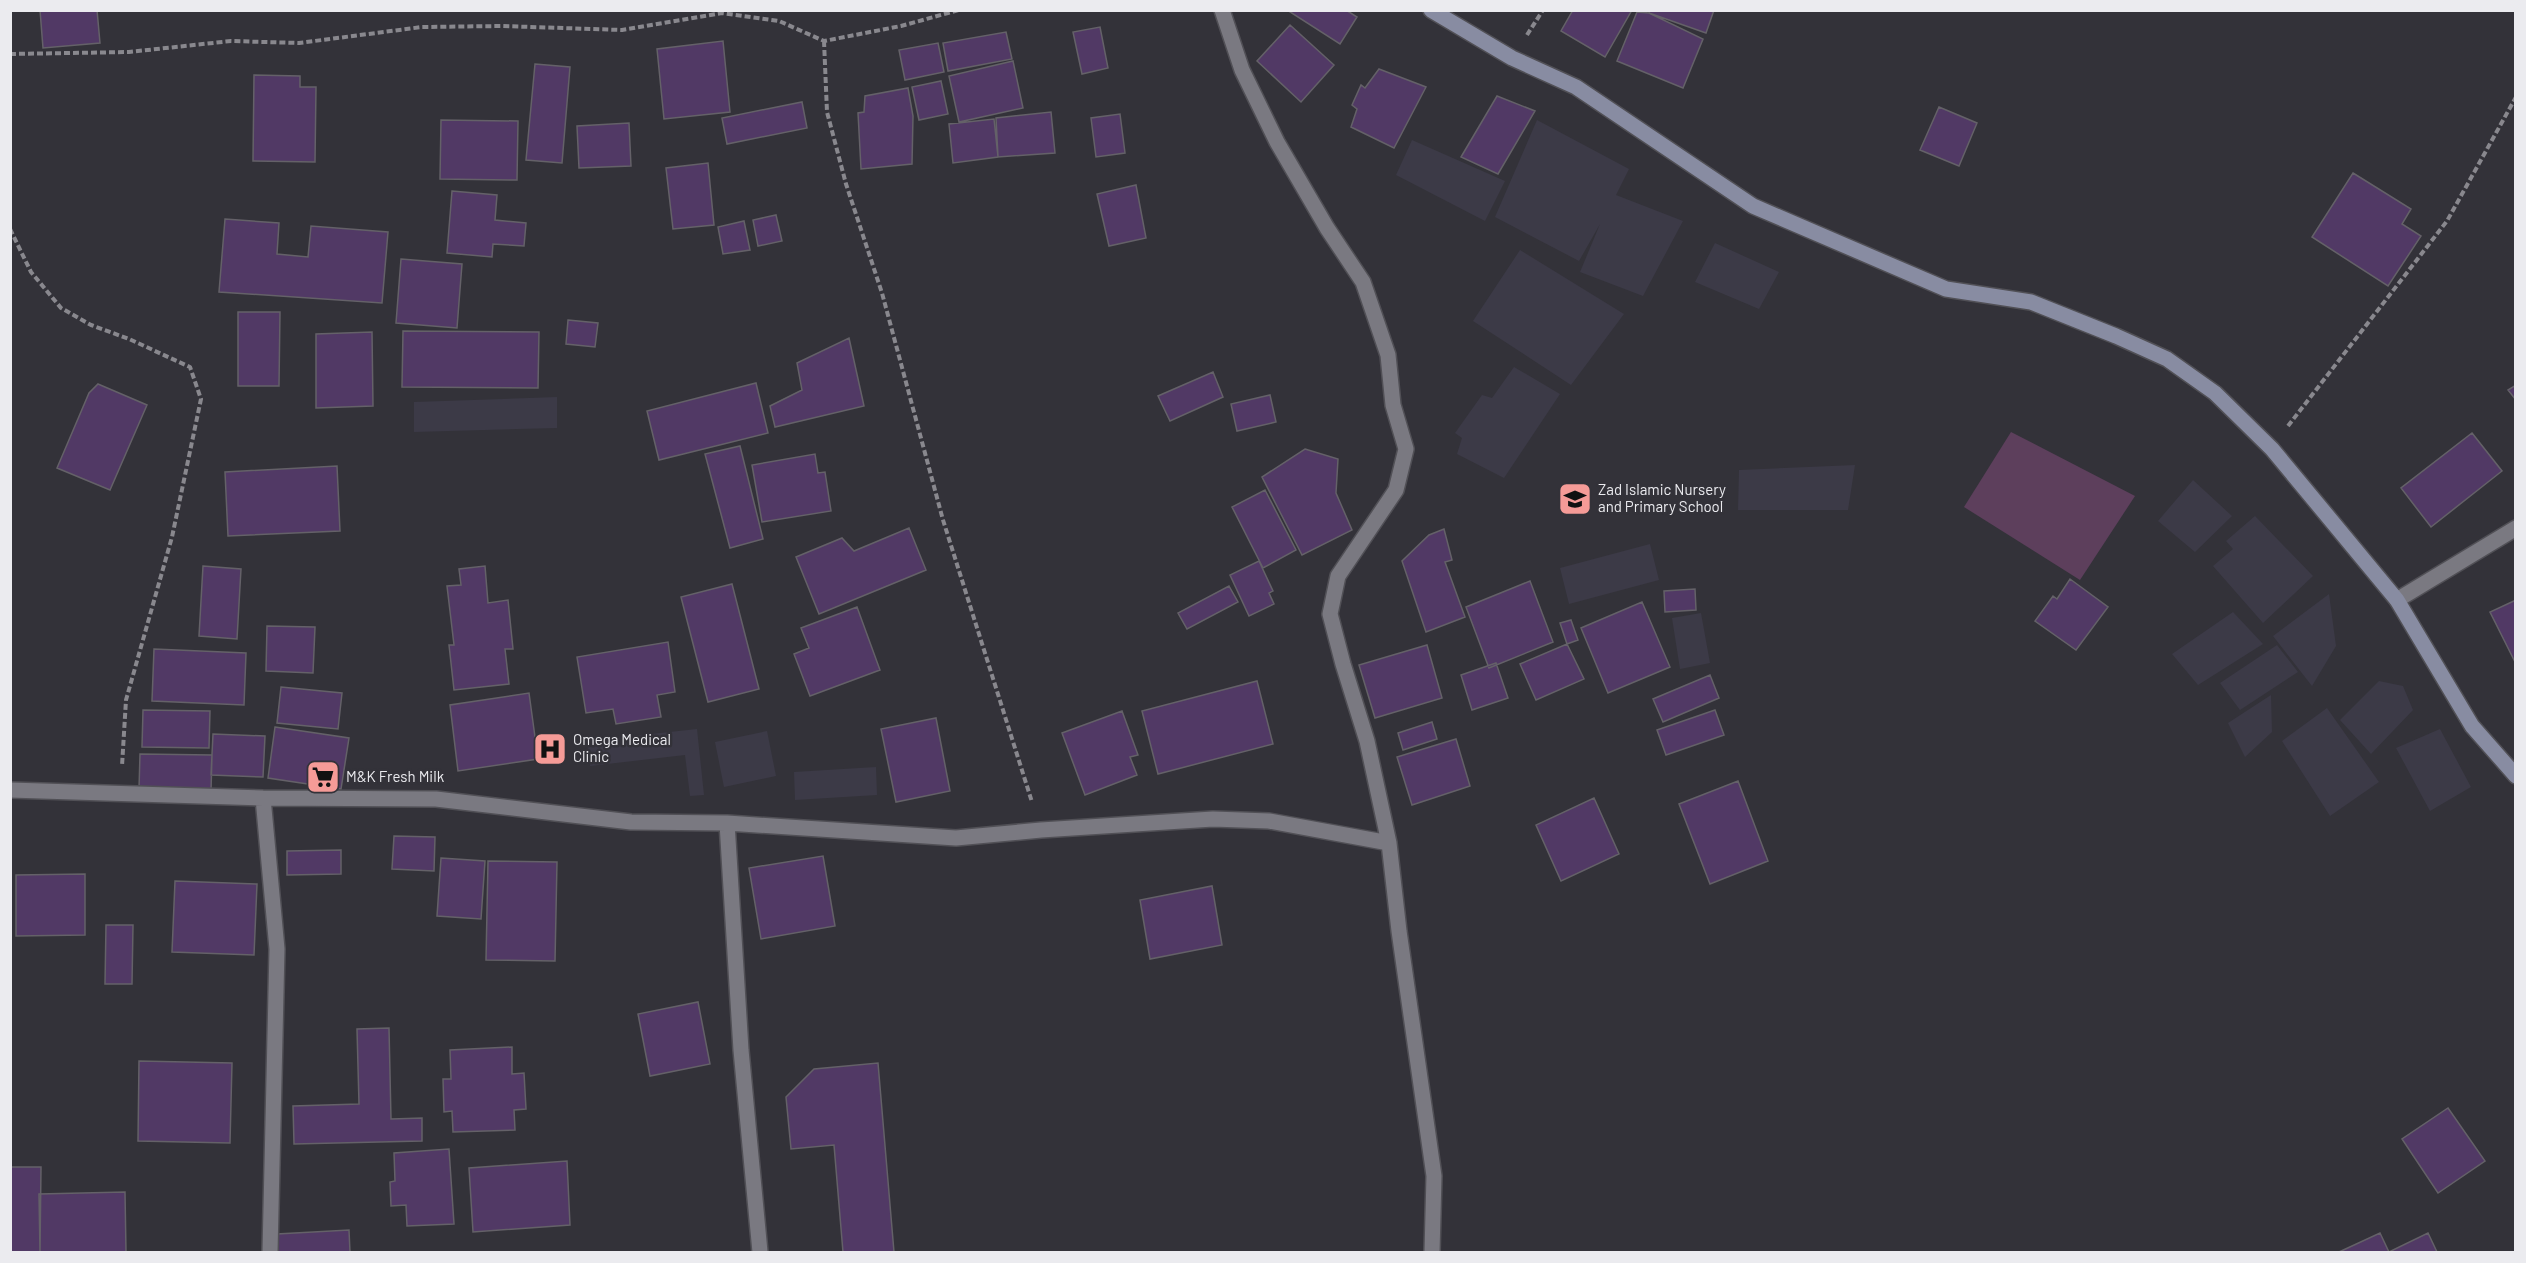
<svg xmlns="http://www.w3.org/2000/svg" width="2526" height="1263" viewBox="0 0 2526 1263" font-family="Barlow,sans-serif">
  <rect width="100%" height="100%" fill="#333239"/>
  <path fill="#3c3a47" d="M1537,120L1629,169L1616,195L1683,221L1643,296L1580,272L1600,224L1579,261L1495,217Z
    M1412,140L1505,181L1485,221L1396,175Z
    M1715,243L1779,272L1759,309L1695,282Z
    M1520,250L1624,314L1571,385L1473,321Z
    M1514,367L1560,394L1504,478L1457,454L1462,438L1455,433L1482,395L1492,398Z
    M557,397V428L414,432V402Z
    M1855,465L1848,510H1738L1739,470Z
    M2193,480L2232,516L2195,552L2158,521Z
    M2255,516L2313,576L2263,623L2213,566L2233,549L2226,541Z
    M1650,544L1659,580L1569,604L1560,568Z
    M2329,594L2336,646L2312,686L2273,636Z
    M2233,612L2263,644L2198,685L2172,654Z
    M1701,613L1710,663L1680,669L1672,618Z
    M2277,645L2298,672L2240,710L2220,683Z
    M2379,681L2403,686L2413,710L2371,754L2340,720Z
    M2271,695L2272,732L2245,757L2228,723Z
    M2327,708L2379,782L2330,816L2282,741Z
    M697,729L704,795L690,796L685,755L590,766L587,741Z
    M2440,729L2471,787L2430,811L2396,748Z
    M767,731L776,776L724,787L715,742Z
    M876,767L877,795L795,800L794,772Z"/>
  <path fill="#5d3f5c" d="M2011,432L2135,496L2080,580L1964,507Z"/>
  <path fill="#513965" stroke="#646168" stroke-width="1.5" d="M40,10H97L100,43L43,48Z
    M1287,10H1346L1357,17L1340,44Z
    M1573,10H1632L1605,57L1561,31Z
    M1650,10H1714L1706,33L1649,13Z
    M1637,12L1649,13L1703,39L1683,88L1617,61Z
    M1290,25L1334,65L1301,102L1257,61Z
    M1100,27L1108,68L1082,74L1073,32Z
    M1006,32L1012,59L948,71L943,43Z
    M723,41L730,112L664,119L657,49Z
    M938,43L944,72L905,80L899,50Z
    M1013,61L1023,108L959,122L949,76Z
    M535,64L570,67L562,163L526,160Z
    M1379,69L1426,87L1394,148L1351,127L1357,109L1352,105L1361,85L1365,88Z
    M254,75L300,76V87H316L315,162L253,161Z
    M941,81L948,114L919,120L912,87Z
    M908,88L913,116L912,164L861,169L858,113L864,112L865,96Z
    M1497,96L1535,111L1498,174L1461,157Z
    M802,102L807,128L727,144L722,118Z
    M1939,107L1977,123L1959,166L1920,150Z
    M1051,112L1055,153L998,157L996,118Z
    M1120,114L1125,153L1096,157L1091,118Z
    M994,119L998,157L953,163L949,124Z
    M441,120L518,121L517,180L440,179Z
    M629,123L631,166L579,168L577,126Z
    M708,163L714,225L673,229L666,168Z
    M2353,173L2411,209L2402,224L2421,236L2388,286L2312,237Z
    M1136,185L1146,238L1109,246L1097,194Z
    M452,191L497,195L495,220L526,223L524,246L493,244L492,257L447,253Z
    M776,215L782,241L758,246L753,220Z
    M225,219L279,223L277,254L308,257L311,226L388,232L382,303L219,292Z
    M744,221L750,250L723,254L718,227Z
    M401,259L462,264L457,328L396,323Z
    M238,312H280L279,386H238Z
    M568,320L598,323L595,347L566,344Z
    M403,331L539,332L538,388L402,387Z
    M372,332L373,406L316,408V334Z
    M849,338L864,406L775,427L770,406L802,390L797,363Z
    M1213,372L1223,397L1170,421L1158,396Z
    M756,383L768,433L659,460L647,411Z
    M98,384L147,405L110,490L57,468L89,393Z
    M2516,385V400L2508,390Z
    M1270,395L1276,422L1237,431L1231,404Z
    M2472,433L2502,471L2431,527L2401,488Z
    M740,446L763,539L730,548L705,454Z
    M1305,449L1338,459L1336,493L1352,530L1302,555L1262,477Z
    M815,454L818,473L825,472L831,511L762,522L752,465Z
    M337,466L340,531L228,536L225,472Z
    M1265,490L1296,550L1263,568L1232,507Z
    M909,528L926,570L819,614L796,557L842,538L854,551Z
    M1444,529L1452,560L1445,562L1465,617L1426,632L1402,561L1429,535Z
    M1259,561L1273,591L1269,593L1274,604L1249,616L1230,575Z
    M203,566L241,569L237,639L199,636Z
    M485,566L488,603L508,600L513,649H505L509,684L454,690L449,645H454L447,586L461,585L459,569Z
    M2070,579L2108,607L2076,650L2035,621L2053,596L2057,599Z
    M1530,581L1553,642L1489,668L1466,607Z
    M732,584L759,689L708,702L681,597Z
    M1229,586L1238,602L1187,629L1178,613Z
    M1695,589L1696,610L1665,612L1664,591Z
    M2516,600V664L2490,612Z
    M1642,602L1670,667L1608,693L1581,628Z
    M857,607L880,670L810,696L794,654L809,648L801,628Z
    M1571,620L1578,640L1567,644L1560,623Z
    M267,626L315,627L313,673L266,671Z
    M668,642L675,692L657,695L661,717L616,724L613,709L586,713L577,657Z
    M1567,644L1584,679L1536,700L1520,664Z
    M1427,645L1442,698L1375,718L1359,665Z
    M154,649L246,653L244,705L152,701Z
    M1496,663L1508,698L1472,710L1461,675Z
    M1710,675L1719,698L1663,722L1653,699Z
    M1257,681L1273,744L1158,774L1142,711Z
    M281,687L342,693L338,729L277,723Z
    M529,693L538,759L458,771L450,705Z
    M143,710L210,711L209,748L142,747Z
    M1715,710L1724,735L1666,755L1657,730Z
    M1122,711L1138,755L1130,757L1137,775L1085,795L1062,733Z
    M936,718L950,791L896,802L881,729Z
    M1432,722L1437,739L1403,750L1398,733Z
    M275,727L349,738L341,789L268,778Z
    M213,734L265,736L263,777L211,775Z
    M1456,739L1470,786L1412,805L1397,757Z
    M140,754L212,755L211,791L139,789Z
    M1738,781L1768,861L1710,884L1679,804Z
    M1594,798L1619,854L1561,881L1536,825Z
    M394,836L435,837L434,871L392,869Z
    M341,850V874L287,875V851Z
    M823,856L835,926L761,939L749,868Z
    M441,858L485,861L481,919L437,916Z
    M488,861L557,862L555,961L486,960Z
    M85,874V935L16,936V875Z
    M175,881L257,884L254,955L172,952Z
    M1212,886L1222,945L1150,959L1140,900Z
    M106,925H133L132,984H105Z
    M698,1002L710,1064L650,1076L638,1014Z
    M389,1028L391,1119L422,1118V1141L294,1144L293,1106L359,1104L357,1029Z
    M512,1047V1074L524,1073L526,1109L514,1110L515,1130L453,1132L452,1111L444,1112L443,1079H451L450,1050Z
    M139,1061L232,1063L230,1143L138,1141Z
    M878,1063L894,1252H843L834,1145L791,1149L786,1097L814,1069Z
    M2448,1108L2485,1161L2438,1193L2402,1139Z
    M449,1149L454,1224L407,1226L406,1205L391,1206L390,1182L395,1181L394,1153Z
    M567,1161L570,1225L473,1232L469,1168Z
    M10,1167H41L40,1252H10Z
    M125,1192L126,1252H40L39,1194Z
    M349,1230L350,1252H278L277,1234Z
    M2380,1233L2389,1252L2428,1233L2437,1252H2339Z"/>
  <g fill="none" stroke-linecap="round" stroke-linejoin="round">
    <g stroke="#515056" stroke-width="18">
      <path id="street" d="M1222,10L1242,70L1277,142L1327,228L1363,282L1388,355L1393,405L1406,449L1396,490L1338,576L1330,614L1343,664L1367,741L1389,843L1399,931L1434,1176L1432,1252
        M2397,600L2516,528
        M10,790L263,798L436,799L631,822L727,823L956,838L1041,830L1213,819L1269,821L1389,843
        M263,798L277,949L270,1252
        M727,823L741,1050L760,1252"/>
    </g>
    <g stroke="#515056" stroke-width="18">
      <path id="secondary" d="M1431,10L1512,58L1576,87L1753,206L1946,289L2031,302L2116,336L2167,359L2215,393L2272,449L2397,600L2472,726L2516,776"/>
    </g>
    <path stroke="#89888e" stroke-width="4" stroke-dasharray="6 3" stroke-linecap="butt" d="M1527,35L1543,10
      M824,41L827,112L846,184L882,293L943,520L1032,802
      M10,54L129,52L231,41L299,43L422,27L502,26L622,30L722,13L779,21L824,41L901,26L959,10
      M10,229L31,272L61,308L91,325L129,339L190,367L201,399L172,537L126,700L122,766
      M2288,426L2447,221L2516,97"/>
    <use href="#street" stroke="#7a7981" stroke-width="15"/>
    <use href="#secondary" stroke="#888ca2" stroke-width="15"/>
  </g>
  <defs>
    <g id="school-square" transform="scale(1.725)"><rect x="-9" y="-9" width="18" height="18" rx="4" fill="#f59b97" stroke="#333239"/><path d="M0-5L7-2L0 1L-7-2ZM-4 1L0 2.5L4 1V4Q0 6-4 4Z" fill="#111"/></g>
    <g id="hospital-square" transform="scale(1.725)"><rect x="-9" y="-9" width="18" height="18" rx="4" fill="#f59b97" stroke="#333239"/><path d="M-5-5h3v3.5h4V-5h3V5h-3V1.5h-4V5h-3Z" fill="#111"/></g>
    <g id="supermarket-square" transform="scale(1.725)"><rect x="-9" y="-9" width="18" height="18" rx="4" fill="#f59b97" stroke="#333239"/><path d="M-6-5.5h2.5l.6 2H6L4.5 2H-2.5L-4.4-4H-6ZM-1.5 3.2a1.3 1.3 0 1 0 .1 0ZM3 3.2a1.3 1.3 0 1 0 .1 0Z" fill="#111"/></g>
  </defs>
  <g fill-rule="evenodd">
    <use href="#school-square" x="1575" y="499"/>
    <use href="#hospital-square" x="550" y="749"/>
    <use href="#supermarket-square" x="323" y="777"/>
  </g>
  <g text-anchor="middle" stroke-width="5" stroke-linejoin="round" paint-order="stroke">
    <g font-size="15" fill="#ebebef" stroke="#333239" text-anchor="start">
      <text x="1598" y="495">Zad Islamic Nursery<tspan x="1598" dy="17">and Primary School</tspan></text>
      <text x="573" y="745">Omega Medical<tspan x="573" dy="17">Clinic</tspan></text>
      <text x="346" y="782">M&amp;K Fresh Milk</text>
    </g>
  </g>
  <rect width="2526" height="1263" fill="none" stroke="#ebebef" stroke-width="24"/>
</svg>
